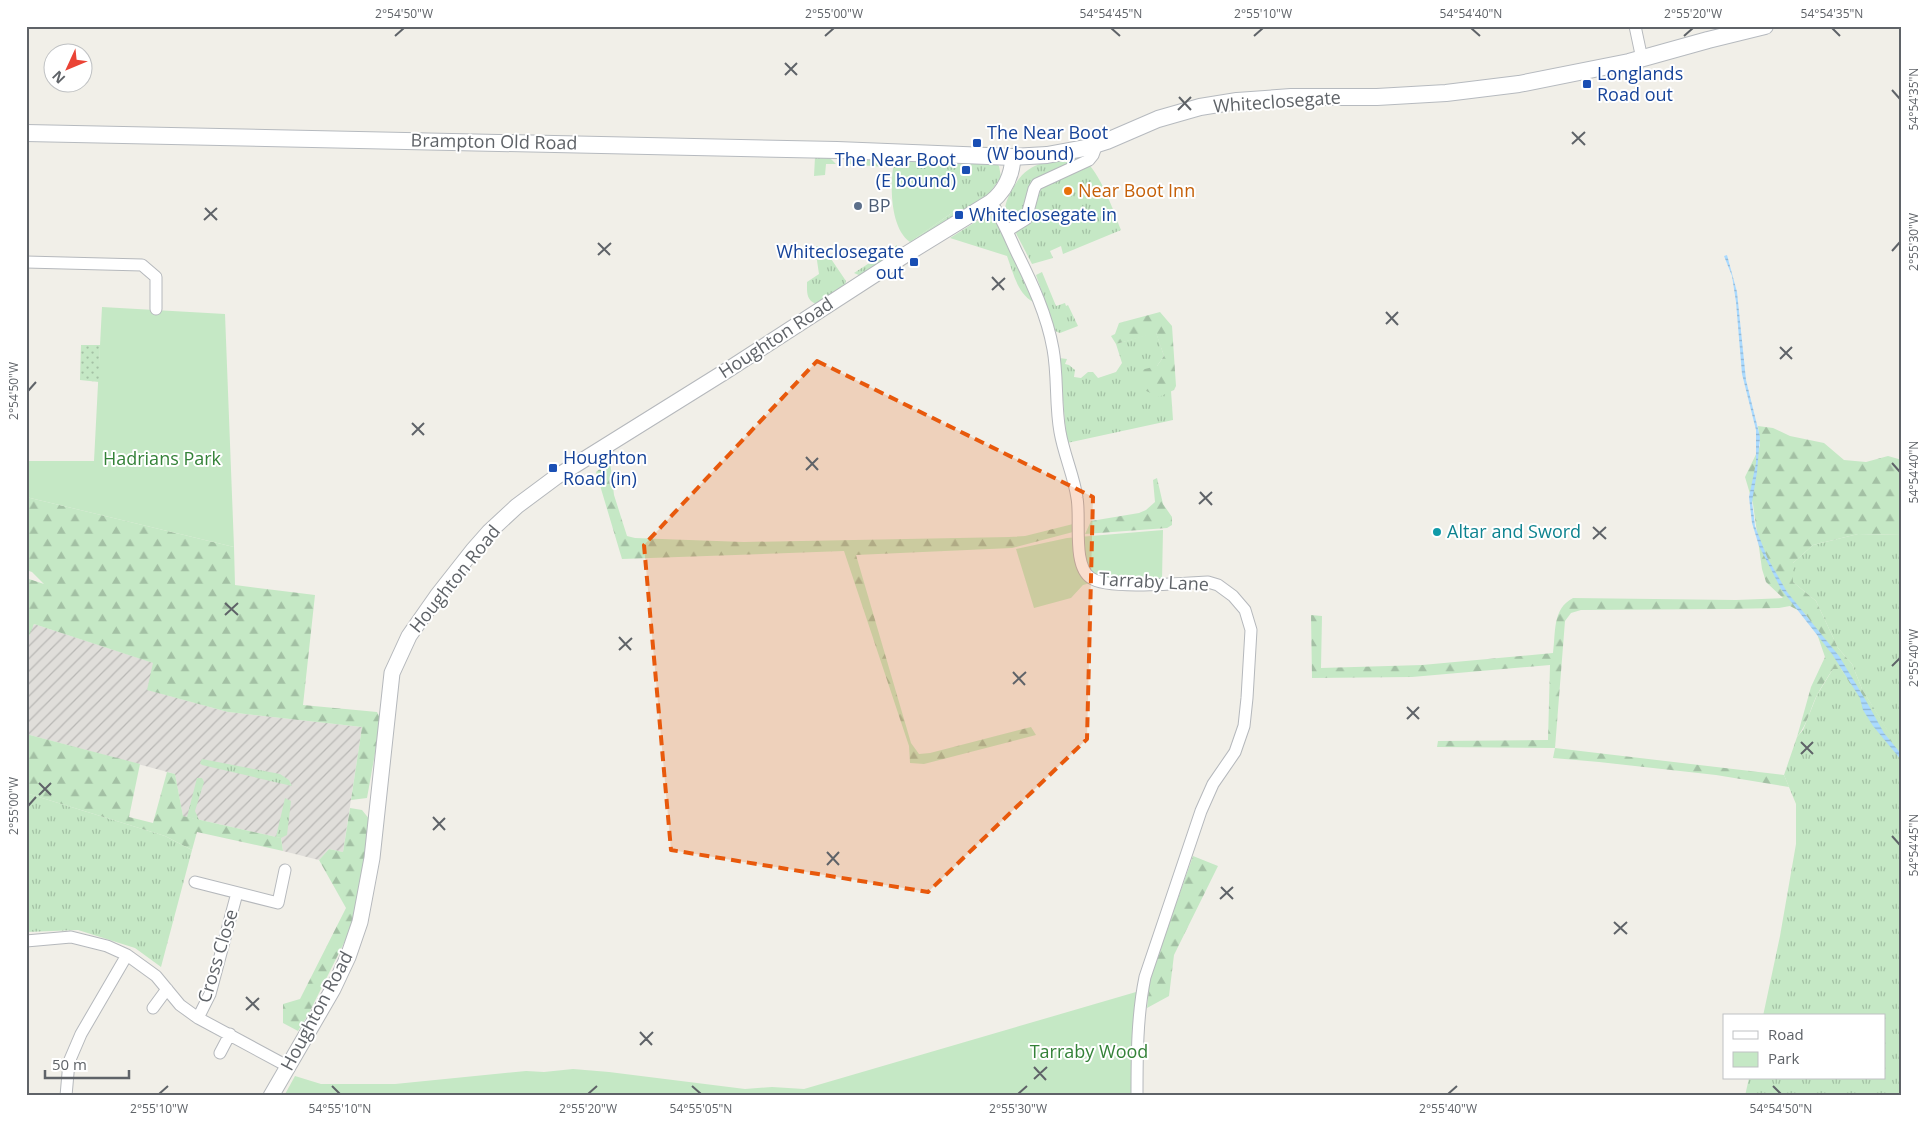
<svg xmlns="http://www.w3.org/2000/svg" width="1928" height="1122" viewBox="0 0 1928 1122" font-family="'Open Sans',sans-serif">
  <defs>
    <pattern id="industrial-furrows" width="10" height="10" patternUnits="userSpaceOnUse" patternTransform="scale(1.25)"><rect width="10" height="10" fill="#e0deda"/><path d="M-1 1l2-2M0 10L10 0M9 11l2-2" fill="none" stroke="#b9b8b5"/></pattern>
    <pattern id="grass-tufts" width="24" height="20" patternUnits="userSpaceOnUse" patternTransform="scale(1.25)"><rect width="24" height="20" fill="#c5e8c5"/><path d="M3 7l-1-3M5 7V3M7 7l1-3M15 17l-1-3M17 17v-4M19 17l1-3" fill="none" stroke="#a3c0a4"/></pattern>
    <pattern id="forest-firs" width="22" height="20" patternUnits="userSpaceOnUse" patternTransform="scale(1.25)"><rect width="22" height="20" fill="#c5e8c5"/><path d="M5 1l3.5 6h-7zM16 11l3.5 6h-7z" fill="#a3c0a4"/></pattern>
    <pattern id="garden-dots" width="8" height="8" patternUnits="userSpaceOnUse" patternTransform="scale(1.25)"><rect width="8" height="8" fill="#c5e8c5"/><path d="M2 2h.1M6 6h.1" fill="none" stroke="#a3c0a4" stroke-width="1.8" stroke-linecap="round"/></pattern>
    <pattern id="water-rules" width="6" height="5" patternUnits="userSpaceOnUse" patternTransform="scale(1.25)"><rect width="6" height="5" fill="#aadaff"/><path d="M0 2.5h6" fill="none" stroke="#8eb4d2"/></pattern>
  </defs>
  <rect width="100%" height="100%" fill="#f1efe8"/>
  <path fill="url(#industrial-furrows)" d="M34,624L154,663L148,690L228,712L362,727L343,852L329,849L319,860L283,851L281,838L183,816L175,774L26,734V644Z"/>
  <path fill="url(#grass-tufts)" d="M815,157L830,158L836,164H826L825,175L814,176Z
    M1079,157C1097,163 1114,212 1121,230L1063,254L1061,246L1050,251L1053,258L1032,264L1005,212C1005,203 1008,197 1012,190C1028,159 1049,162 1079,157Z
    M852,159C863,159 878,157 884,167L847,164Z
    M903,160L961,164L996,163L999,166L1001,177L987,197L913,242H910L956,210L893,168L896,163Z
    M988,214L993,217L1012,251L1033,302C1017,293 1013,272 1007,256L950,238Z
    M897,245L896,255L861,276L854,273Z
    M818,246L823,247L846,281L844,288L816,304C806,300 807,292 807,282L819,274L815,247Z
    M1042,272L1056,306L1065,303L1066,306L1068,305L1078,326L1060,333L1055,331L1036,275Z
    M1156,332L1164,356L1157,366L1171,391L1173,420L1067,443L1059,358L1067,359L1065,364L1069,365L1075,370L1074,377L1081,378L1088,372H1093L1098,378L1116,372L1122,363L1116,344Z
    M1858,534L1902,535V1096H1745L1749,1078H1884V1016H1763L1780,936L1796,844V804L1784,775L1797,737L1803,730L1817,695L1833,669H1841L1858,695L1893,740L1862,689L1852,664L1838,648L1816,601L1793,582V563L1813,545Z
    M202,759L280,774L289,780L292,786L202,765L200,763Z
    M197,778H202L204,782L195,811L199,820L187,817Z
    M26,793L165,836L192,850L161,967L135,948L78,930L26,932Z
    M285,798L291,801L287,835L281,838L276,837Z"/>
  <path fill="url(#forest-firs)" d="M1160,312L1172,326L1176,386L1174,390L1159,397L1140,388L1141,370L1157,366L1164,356L1156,333L1116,344L1111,336L1115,334L1119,323Z
    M1758,426L1773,428L1790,436L1824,443L1844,460L1866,462L1888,456L1902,460V535L1858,534L1813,545L1793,563V582L1816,601L1838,648L1852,664L1862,689L1893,739L1891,744L1871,718L1841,669H1833C1827,678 1821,687 1816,697C1810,710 1807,725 1797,737L1811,687L1825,657L1815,628L1805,614L1790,606L1779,608L1728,609L1581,610L1571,613L1565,621L1555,748L1784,775L1789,787L1716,775L1599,762L1553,758L1555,748L1437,747L1438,741L1548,740L1550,665L1412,677L1312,678L1311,615L1322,616L1321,668L1422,665L1553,653C1556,632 1552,609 1573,598L1736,600L1783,598L1766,582L1762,569L1753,504L1745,477L1760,446Z
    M610,461L614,495L627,536L635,538L744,542L1009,537L1025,536L1073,524V532L1012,548L856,555L911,743L919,754L930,753L1031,727L1036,735L924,764L910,763L909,746L844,551L622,559L596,472Z
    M1157,478L1163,504L1172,517V525L1167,528L1085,534L1091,521L1139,513L1146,510L1155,502L1153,480Z
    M26,497L234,547L235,585L315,595L303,705L377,712L381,720L367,798L351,800L362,727L228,712L147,690L153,663L34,624L26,644V578L44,584L32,572L26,570Z
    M26,734L140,764L129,817L153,823L167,772L175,774L183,816L281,838L283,851L197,832L192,850L165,836L26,793Z
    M350,808L362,810L370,820L366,881L351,929L309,1013L298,1031L283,1023V1004L300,999L346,908L319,860L329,849L343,852Z
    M1193,856L1218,866L1174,955L1169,996L1147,1008L1150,977Z"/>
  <path fill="#c5e8c5" d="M893,168L959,170L956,210L910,242C891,229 890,189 893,168Z
    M102,307L225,314L234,547L26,497V461H94Z
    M1163,530L1162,579L1140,581H1098L1083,585L1071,598L1034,608L1016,549L1067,538Z
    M1136,992L1134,1096H284L295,1076L321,1084H395L526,1071L544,1072L573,1069L609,1072L745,1089L772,1087L804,1089Z"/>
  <path fill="url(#garden-dots)" d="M81,345H100L99,382L80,380Z"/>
  <path fill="url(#water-rules)" d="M1727,255L1737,292L1746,380L1760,437L1757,472L1752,502L1755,526L1767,557L1787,592L1839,656L1865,699L1884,733L1902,755V761L1873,726L1863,710L1860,698L1832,654L1781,589L1759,546L1752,523L1749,497L1756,463V430L1742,374L1736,302L1732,276L1724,256Z"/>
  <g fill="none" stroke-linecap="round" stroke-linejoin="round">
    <g stroke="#b5b8bc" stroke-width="13">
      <path id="minor" d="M1635,26L1642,59
        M991,202C1002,218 1009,236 1017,253C1032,283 1047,315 1053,349C1058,376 1055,405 1060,432C1064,455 1074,476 1077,498C1081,519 1072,566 1091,578C1107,590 1185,583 1208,582L1218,585L1233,596L1245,610L1251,630L1247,698L1244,726L1235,752L1213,784L1201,811L1145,977C1137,1016 1137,1056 1137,1096
        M1007,231L1026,219L1034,189L1037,184L1089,160L1093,155L1097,144
        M26,262L142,265L156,277V309
        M195,882L278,903L285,870
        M26,941L71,937L107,946L127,955L156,976L180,1005L198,1018L289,1067
        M153,1008L167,989
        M198,1018L210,994L237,893
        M220,1053L230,1034
        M66,1096L69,1062L81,1034L127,955"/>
    </g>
    <g stroke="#b5b8bc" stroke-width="17">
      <path id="tertiary" d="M271,1096L333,989L348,957L360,922L372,858L392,673L409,636L437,596L474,549L489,532L517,506L556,477L726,371L905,255L991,202C1005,191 1012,175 1013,157"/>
    </g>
    <g stroke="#b6babf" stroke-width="18">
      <path id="secondary" d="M26,133L837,150L1013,157L1047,155L1085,148L1107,141L1158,119L1200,107L1237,101L1291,97H1377L1446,93L1519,84L1629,62L1708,40L1765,26"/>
    </g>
    <use href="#minor" stroke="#fff" stroke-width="11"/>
    <use href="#tertiary" stroke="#fff" stroke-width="15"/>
    <use href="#secondary" stroke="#fff" stroke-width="16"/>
  </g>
  <path fill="#e8590c" fill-opacity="0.2" stroke="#e8590c" stroke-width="4" stroke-dasharray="10 6" stroke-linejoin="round" d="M817,361L1093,497L1087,739L928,892L671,850L644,545Z"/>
  <path fill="none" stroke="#5f6368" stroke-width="2" d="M1111,28L1120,36M1471,28L1480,36M1832,28L1840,36M395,36L404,28M825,36L834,28M1254,36L1263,28M1684,36L1693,28M785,63L797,75M785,75L797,63M1892,90L1900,99M1179,97L1191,110M1178,110L1191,97M1572,132L1585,145M1572,144L1585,132M205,208L217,220M204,220L217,208M598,243L610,255M1892,251L1900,242M598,255L611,243M992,277L1004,290M992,290L1005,278M1386,312L1398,325M1386,324L1398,312M1780,347L1792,359M1780,359L1792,347M28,391L36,382M412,423L424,435M412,435L424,423M806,457L818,470M1892,463L1900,472M806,470L818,458M1200,492L1212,505M1199,504L1212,492M1593,527L1606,539M1593,539L1606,527M225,603L238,615M225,615L238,603M619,637L631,650M619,650L632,638M1892,666L1900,658M1013,672L1025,685M1013,684L1026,672M1407,707L1419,719M1407,719L1419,707M1801,742L1813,754M1801,754L1813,742M39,783L51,795M39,795L51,783M28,806L36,797M433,817L445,830M433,830L445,818M1892,836L1900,845M827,852L839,865M827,865L839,852M1221,887L1233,899M1220,899L1233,887M1614,922L1627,934M1614,934L1627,922M246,997L259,1010M246,1010L259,998M640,1032L652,1045M640,1045L653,1032M1034,1067L1046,1080M1034,1079L1047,1067M332,1086L340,1094M692,1086L701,1094M1773,1086L1781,1094M159,1094L168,1086M588,1094L597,1086M1018,1094L1027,1086M1448,1094L1457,1086"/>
  <g fill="#1a4fb4" stroke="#fff" stroke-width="2">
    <rect x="1582" y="79" width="10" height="10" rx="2.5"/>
    <rect x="972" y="138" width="10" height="10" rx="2.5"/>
    <rect x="961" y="165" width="10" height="10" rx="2.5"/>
    <rect x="954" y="210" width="10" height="10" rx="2.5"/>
    <rect x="909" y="257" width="10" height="10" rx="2.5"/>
    <rect x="548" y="463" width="10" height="10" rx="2.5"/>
  </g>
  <circle fill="#e8710a" stroke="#fff" stroke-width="2" cx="1068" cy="191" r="5"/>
  <circle fill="#5c6f8a" stroke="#fff" stroke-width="2" cx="858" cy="206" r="5"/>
  <circle fill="#0f9aa8" stroke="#fff" stroke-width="2" cx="1437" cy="532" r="5"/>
  <g text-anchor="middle" stroke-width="4" stroke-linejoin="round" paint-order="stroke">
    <g font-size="18" fill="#164399" stroke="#fff" text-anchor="start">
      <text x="1597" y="80">Longlands<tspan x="1597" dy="21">Road out</tspan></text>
      <text x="987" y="139">The Near Boot<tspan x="987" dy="21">(W bound)</tspan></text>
      <text x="956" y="166" text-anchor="end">The Near Boot<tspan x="956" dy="21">(E bound)</tspan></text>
      <text x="969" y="221">Whiteclosegate in</text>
      <text x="904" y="258" text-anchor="end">Whiteclosegate<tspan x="904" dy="21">out</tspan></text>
      <text x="563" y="464">Houghton<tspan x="563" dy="21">Road (in)</tspan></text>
    </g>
    <g font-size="18" fill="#5f6368" stroke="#fff">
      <text transform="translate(1277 102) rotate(-4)" y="6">Whiteclosegate</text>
      <text transform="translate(494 142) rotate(1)" y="6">Brampton Old Road</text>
      <text transform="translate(776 338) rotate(-33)" y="6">Houghton Road</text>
      <text transform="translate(455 579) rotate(-51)" y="6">Houghton Road</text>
      <text transform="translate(1154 582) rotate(3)" y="6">Tarraby Lane</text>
      <text transform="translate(218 956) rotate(-73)" y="6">Cross Close</text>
      <text transform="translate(317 1011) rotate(-62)" y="6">Houghton Road</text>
    </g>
    <g font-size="18" fill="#c56008" stroke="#fff" text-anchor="start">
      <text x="1078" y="197">Near Boot Inn</text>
    </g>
    <g font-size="18" fill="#4e5e75" stroke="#fff" text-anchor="start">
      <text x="868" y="212">BP</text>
    </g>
    <g font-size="18" fill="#348238" stroke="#fff">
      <text x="162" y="465">Hadrians Park</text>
      <text x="1089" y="1058">Tarraby Wood</text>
    </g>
    <g font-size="18" fill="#0d838f" stroke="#fff" text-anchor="start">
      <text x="1447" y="538">Altar and Sword</text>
    </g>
  </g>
  <rect width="1928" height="1122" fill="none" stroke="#ffffff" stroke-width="55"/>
  <rect x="1723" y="1014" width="162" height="65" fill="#ffffff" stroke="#bfc1c3"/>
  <rect x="1733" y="1031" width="25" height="8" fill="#ffffff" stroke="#bfc1c3"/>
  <text x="1768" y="1040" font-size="15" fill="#5f6368">Road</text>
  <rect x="1733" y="1052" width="25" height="15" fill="#c5e8c5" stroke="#bfc1c3"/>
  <text x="1768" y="1064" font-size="15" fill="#5f6368">Park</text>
  <g transform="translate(68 68) rotate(226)"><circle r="24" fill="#ffffff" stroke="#bfc1c3"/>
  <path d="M0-4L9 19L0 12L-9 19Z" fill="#ea4335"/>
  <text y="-8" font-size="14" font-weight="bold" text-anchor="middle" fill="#5f6368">N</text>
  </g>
  <path d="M45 1070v8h84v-8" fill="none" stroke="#5f6368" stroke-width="2.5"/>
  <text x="52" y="1070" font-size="15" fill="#5f6368" stroke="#ffffff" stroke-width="4" paint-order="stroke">50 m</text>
  <rect x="28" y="28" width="1872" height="1066" fill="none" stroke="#5f6368" stroke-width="2"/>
  <g font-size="12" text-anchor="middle" fill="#5f6368">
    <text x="404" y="18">2°54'50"W</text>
    <text x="834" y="18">2°55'00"W</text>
    <text x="1111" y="18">54°54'45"N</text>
    <text x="1263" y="18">2°55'10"W</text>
    <text x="1471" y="18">54°54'40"N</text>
    <text x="1693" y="18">2°55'20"W</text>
    <text x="1832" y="18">54°54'35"N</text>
    <text transform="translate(1914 99) rotate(-90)" y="4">54°54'35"N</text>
    <text transform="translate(1914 242) rotate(-90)" y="4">2°55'30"W</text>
    <text transform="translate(14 391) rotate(-90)" y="4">2°54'50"W</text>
    <text transform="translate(1914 472) rotate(-90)" y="4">54°54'40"N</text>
    <text transform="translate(1914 658) rotate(-90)" y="4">2°55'40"W</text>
    <text transform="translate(14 806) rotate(-90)" y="4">2°55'00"W</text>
    <text transform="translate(1914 845) rotate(-90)" y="4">54°54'45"N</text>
    <text x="159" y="1113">2°55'10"W</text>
    <text x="340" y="1113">54°55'10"N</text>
    <text x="588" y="1113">2°55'20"W</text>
    <text x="701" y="1113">54°55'05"N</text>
    <text x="1018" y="1113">2°55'30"W</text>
    <text x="1448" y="1113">2°55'40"W</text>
    <text x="1781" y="1113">54°54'50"N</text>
  </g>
</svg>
